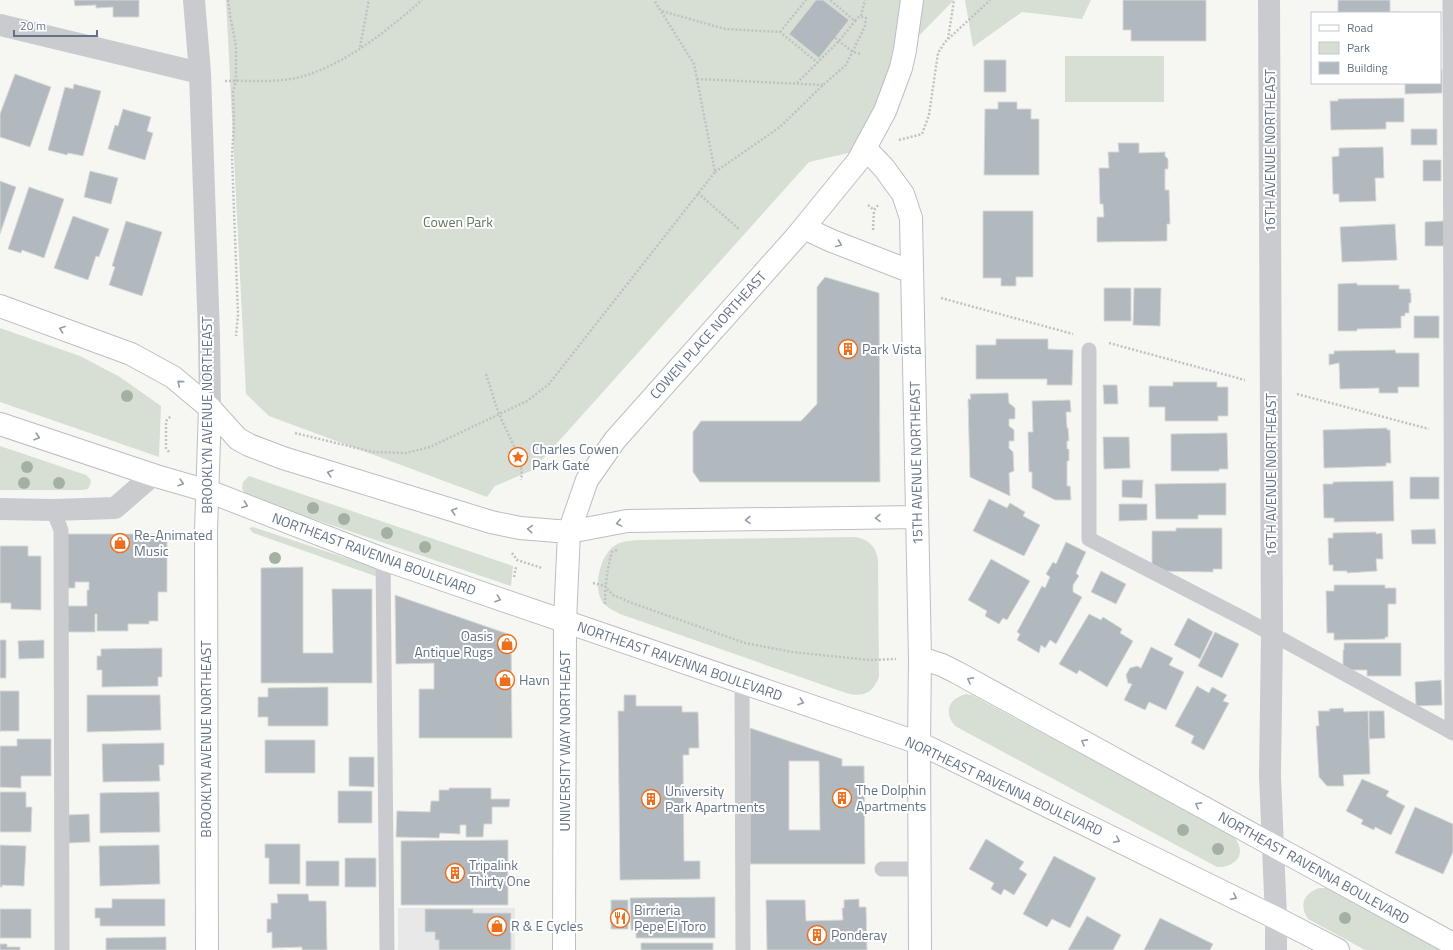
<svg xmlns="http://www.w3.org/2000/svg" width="1453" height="950" viewBox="0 0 1453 950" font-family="'Titillium Web',sans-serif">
  <rect width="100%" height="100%" fill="#f6f7f3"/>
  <path fill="#e7e8e7" d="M398,908H515V950H398Z"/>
  <path fill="#d7dfd4" d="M226,0H954L905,50L866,149L809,162L533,470L495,486L487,497L269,416L246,394Z
    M965,0H1091L1082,19L1022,12L973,47Z
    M1065,56H1164V102H1065Z
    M0,328L80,356L120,377L161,406L159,457L0,402Z
    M0,446L86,475L90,479L91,483L88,489L83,490H0Z
    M249,476L513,566L511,586L246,496L242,488L243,482Z
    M253,527L373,567L377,569L378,577L253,533L249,528Z
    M851,537C866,537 876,545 878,560L879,677C873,693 863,698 846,693L620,614C615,611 608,608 604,604C592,590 599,557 614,546C621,541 629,541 638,540Z
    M966,694L972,695L1234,837C1248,853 1236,868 1217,867L955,726C943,712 949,698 966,694Z
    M1319,888H1326L1440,950H1365L1308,919C1299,905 1303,894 1319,888Z"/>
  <path fill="#b1b8be" stroke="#d8d8d6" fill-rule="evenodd" d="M74,0H139V17H113V7L96,8V5L75,6Z
    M816,0H823L849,20L819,58L789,34Z
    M1123,0H1206V41H1131V30H1123Z
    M1338,0H1390V12H1402V13H1338Z
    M984,60H1006V92H984Z
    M1440,70H1442V93L1405,94V83H1440Z
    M15,74L51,87L30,147L0,137V114Z
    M74,84L101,91L83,156L68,153L67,155L48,150L65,87L73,89Z
    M1404,98V122H1386V129L1331,130L1330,101H1338V99Z
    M998,102H1017V109H1031V119H1039V175H984L985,109H998Z
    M123,109L151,117L147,131L153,133L145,160L108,149L115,125L118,126Z
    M1411,129H1437V145H1411Z
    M1118,143H1139V153L1165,152V156L1168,159V169H1165V190H1169L1170,224H1167V241L1097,242V217H1104L1103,204H1100L1099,168H1109L1108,152H1119Z
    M1383,147L1384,178H1375L1376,201L1339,202V194H1333L1332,157L1339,156V148Z
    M1423,160H1441V181H1423Z
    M90,171L118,178L111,204L84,197Z
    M0,181L16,187L0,234Z
    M29,187L64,199L44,258L22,250L21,253L8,249Z
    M983,211H1033V277H1016V286H1001V278H983Z
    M73,216L109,229L99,257L96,256L88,280L54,268Z
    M126,221L162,232L142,296L109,285L115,267L112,266Z
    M1444,221V246H1425V222Z
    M1395,224L1397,260L1342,262L1340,227Z
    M825,277L879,293L880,482H700L693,472V432L701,421H801L817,404V287Z
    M1357,283V285H1399V289H1410V293H1411V303H1409V313H1405V316H1401V328L1357,329V331H1338V284Z
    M1104,288H1131V321H1104Z
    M1134,288H1161L1160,326L1133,325Z
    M1414,316H1439V338H1414Z
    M996,339H1048V349L1073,350L1072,385H1047V379H976V345H996Z
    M1395,350L1396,353H1419V387H1398V393H1379V388L1340,389L1339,363L1329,365V354H1334V351Z
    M1173,382H1217V387H1228V416H1218V421H1165V407H1149V386H1173Z
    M1103,385H1117L1118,404H1104Z
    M1008,393L1009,403L1015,408V419H1009V426L1014,430V441H1009V448L1013,452L1014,471L1009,473L1010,496L970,477L968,399H971L970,394Z
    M1070,400L1071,412H1066L1067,428H1068L1069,441H1067V449H1069V461H1067V486H1070L1071,500H1055L1032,488V472H1029L1028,432H1033L1032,401Z
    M1387,428V430H1390L1391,463H1386V466L1324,468L1323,430Z
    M1227,433L1228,469H1219V471H1171V434Z
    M1103,437H1129L1130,468L1104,469Z
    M1410,477H1439V499H1410Z
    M1122,480H1143L1142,498L1122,497Z
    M1393,481L1394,521L1334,522V518H1324L1323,484H1333V482Z
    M1226,483V515H1198V519H1156L1155,484Z
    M989,499L1007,508L1010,503L1025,512L1023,516L1040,525L1024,556L973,531Z
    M1119,504H1147V520L1119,521Z
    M1176,528H1222V569H1213V572L1152,571V531H1176Z
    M1435,529L1436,544H1412L1411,530Z
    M1376,532V534L1382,533L1383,559H1376L1377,571L1347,573V571H1333V565H1329L1328,538H1333V533Z
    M67,534H167V592H158V621H149V624H128V631H97V614H95V632H64V606H87V590H89V582H75V588H67Z
    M1066,542L1086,552L1076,573L1079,576L1073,585V592L1082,597L1056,644L1050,640L1045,648L1041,645L1039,653L1017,640L1020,634L1017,632L1042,586L1045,588L1050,577L1046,574L1053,562L1056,564Z
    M0,546H28V556H41V610L11,609V603H0Z
    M991,559L1030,581L1007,620L1003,618L999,624L985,616L987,611L968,600Z
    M303,567V653H333L332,589H372V683H261V568Z
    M1101,571L1126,584L1116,604L1091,592Z
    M1334,585H1385V588H1396V604H1388V637H1385V639L1334,640V633H1327L1326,591H1334Z
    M395,595L511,635L512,738H419V689H434V663L396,664Z
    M1089,614L1101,620L1103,617L1122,629L1120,633L1133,641L1107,687L1079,670L1077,674L1059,664Z
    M1188,618L1213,632L1200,659L1174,645Z
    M1215,632L1239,644L1222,678L1198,666Z
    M0,640H6V678H0Z
    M44,640V658L19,659L18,641Z
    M1344,643H1401V676H1367V670H1343V650H1344Z
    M1151,647L1173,658L1169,665L1184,672L1166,710L1149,702L1145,710L1124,700L1132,684L1128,683L1126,675L1130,668L1137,666L1141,668Z
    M162,648V677H158V686L102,687V670H97V656H101V649Z
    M1441,680L1442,705L1416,706L1415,682Z
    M1197,686L1209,693L1212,687L1227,695L1223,701L1229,703L1204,750L1191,743L1194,736L1175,726Z
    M328,687V726H268V717H258V697H268V688Z
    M0,691H19V731H1L0,732Z
    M87,695H160L161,730L87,732Z
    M624,695H636V706H682V712H698L699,748H689V755H683L684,861H700V879L620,880L618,711H624Z
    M1343,708L1344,712L1368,711L1370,774L1343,775L1344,786H1327L1319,777L1316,726H1319L1318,711H1330L1329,709Z
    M1369,711H1384L1385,738L1369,739Z
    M750,728L842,759V766H864L865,864H750ZM789,761H819L820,830H789Z
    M17,739H51V776H21V788L0,787V746H17Z
    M265,740H315V773H265Z
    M164,743V765H159L160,781L103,782L102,744Z
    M349,757H374V787L349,786Z
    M1362,779L1389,791L1386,796L1405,806L1391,835L1375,827L1374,830L1361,824L1363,820L1346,811Z
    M449,788H491V799H510L509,807H492V824H484L483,837H466V825H460V834L440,833L439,838L396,837L397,811L430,812L431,801H439V790H449Z
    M338,791H372V823H338Z
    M0,792H26V807H32L31,832H0Z
    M159,792L160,832L100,833V793Z
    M1415,807L1453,824V852L1443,874L1395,853Z
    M89,814L90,842L69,843L68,815Z
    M986,839L1024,862L1019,869L1027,874L1014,895L1004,889L1001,895L991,889L994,883L969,869Z
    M508,840V905H401V841Z
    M265,844H300V884H269V858H265Z
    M0,845L26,846L24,886L2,885V887H0Z
    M159,845L160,884L100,886L99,846Z
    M1054,856L1096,878L1070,928L1052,919L1047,927L1023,914Z
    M345,858H376V887H345Z
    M306,861H339V886H306Z
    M277,894H308L309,901H326L327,950H302V947L272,948V932L267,933V919H271V903H278Z
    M715,897V938H636V930H631L630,898Z
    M112,899H165V926H100V918H95V908H112Z
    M859,899V907H866L867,950H767L766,900H805L806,921L843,920L842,908H844V900Z
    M611,900H628V929H611Z
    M0,909H31V938H0Z
    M425,909H473V913H511V950H439V940H435V932H425Z
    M1087,916L1121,935L1113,950H1068Z
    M1160,918L1213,944L1210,950H1144Z
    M166,937V950H106V938Z
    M641,943H713V950H641Z
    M0,944H7V947H20V950H0Z"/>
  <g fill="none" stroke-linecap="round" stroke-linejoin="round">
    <g stroke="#bbbec3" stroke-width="24">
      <path id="secondary" d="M866,149L884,168L903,194L911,218L920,658L919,743L920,950
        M804,228L832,241L912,272
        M0,306L131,354L173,377L210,408L238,439L249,445L283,458L491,522L520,528L569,532L627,521L917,517
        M0,424L156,476L208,491L383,559L919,743L1276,918L1338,950
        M920,658L942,665L956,672L1453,944
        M207,950L206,531L210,408
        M564,950L565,621L569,532L587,480L615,440L796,237L858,161L885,111L901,68L905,50L912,0"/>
    </g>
    <path stroke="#c0c1c4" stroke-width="2.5" stroke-dasharray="2 2" stroke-linecap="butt" d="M228,0L230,15L236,46V81L233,91L234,122L232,157L238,315L236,336
      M662,11L725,29L780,32L818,63
      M861,16L865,0
      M780,32L806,0
      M835,38L853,52L861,54
      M948,39L954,0
      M360,47L369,0
      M697,79L823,85
      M225,81C252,80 281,84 307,75C350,61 389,29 422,0
      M797,83L839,41L855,21
      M899,140L922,134L929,115L938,53L945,42L990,0
      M715,172L780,127L823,85L846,65L865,26L866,18C860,16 859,16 855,21L830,0
      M698,193L740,230
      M868,205L874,210L879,204
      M873,230L874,210
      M941,298L1073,334
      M1109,343L1245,380
      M486,374C491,388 494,402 500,416C507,434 525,461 521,480
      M1297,394L1429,429
      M295,433L373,452L406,453L430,447L527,401L549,384L715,172L694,64L654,0
      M169,452L166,448V421L171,416
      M512,553L517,560L542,568
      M514,577L516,567
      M593,583L605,586L613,595L632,603L745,643L792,652L869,660L896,659
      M605,604C605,586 607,570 612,552L617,550"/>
    <path stroke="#c9cbcf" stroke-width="15" d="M1450,0L1452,732
      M1089,350V539L1248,621L1453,733
      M53,510L61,530L62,950
      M383,559L387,950
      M742,682L743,950
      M882,869H919"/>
    <path stroke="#c9cbcf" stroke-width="22" d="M194,0L200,73L209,336L210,408
      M1269,0L1272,634L1270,776L1276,918V950
      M0,25L200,73
      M0,509L53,510L115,508L153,475"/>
    <use href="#secondary" stroke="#fff" stroke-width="22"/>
  </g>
  <g fill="#a4b1a2">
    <circle cx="127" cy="396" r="6"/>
    <circle cx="27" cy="467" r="6"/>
    <circle cx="24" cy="483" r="6"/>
    <circle cx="59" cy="483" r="6"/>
    <circle cx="313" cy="508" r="6"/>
    <circle cx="344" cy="519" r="6"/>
    <circle cx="387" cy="533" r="6"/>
    <circle cx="425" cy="547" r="6"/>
    <circle cx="275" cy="558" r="6"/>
    <circle cx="1183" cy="830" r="6"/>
    <circle cx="1218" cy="849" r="6"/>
    <circle cx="1345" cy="918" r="6"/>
  </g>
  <defs><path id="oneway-chevron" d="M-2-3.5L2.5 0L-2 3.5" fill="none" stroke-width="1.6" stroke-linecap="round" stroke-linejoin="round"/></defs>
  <g stroke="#929caa">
    <use href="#oneway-chevron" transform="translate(839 244) rotate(22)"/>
    <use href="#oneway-chevron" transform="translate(62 329) rotate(-160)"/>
    <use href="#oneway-chevron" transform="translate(180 383) rotate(-140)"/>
    <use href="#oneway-chevron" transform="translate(37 437) rotate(18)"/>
    <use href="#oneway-chevron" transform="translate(330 473) rotate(-163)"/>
    <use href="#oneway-chevron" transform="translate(181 483) rotate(16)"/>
    <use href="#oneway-chevron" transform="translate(245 505) rotate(21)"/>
    <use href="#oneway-chevron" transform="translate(454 511) rotate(-163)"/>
    <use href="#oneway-chevron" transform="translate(878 518) rotate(179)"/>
    <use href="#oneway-chevron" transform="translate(748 520) rotate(179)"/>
    <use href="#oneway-chevron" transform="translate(619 523) rotate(170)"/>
    <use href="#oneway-chevron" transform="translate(530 529) rotate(-176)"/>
    <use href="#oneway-chevron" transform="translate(498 599) rotate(19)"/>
    <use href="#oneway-chevron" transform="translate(970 680) rotate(-151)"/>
    <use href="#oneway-chevron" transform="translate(801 702) rotate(19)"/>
    <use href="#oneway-chevron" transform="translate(1084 742) rotate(-151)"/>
    <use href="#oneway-chevron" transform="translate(1198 805) rotate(-151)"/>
    <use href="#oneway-chevron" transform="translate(1117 840) rotate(26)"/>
    <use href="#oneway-chevron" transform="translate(1234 897) rotate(26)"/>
  </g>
  <defs>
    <g id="building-ring" transform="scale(1)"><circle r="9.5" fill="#fff" stroke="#ec6f1e" stroke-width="1.5"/><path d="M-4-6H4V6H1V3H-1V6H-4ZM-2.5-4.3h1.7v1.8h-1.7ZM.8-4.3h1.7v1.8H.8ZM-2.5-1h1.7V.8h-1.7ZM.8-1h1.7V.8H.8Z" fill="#ec6f1e"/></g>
    <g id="sight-ring" transform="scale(1)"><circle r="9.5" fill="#fff" stroke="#ec6f1e" stroke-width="1.5"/><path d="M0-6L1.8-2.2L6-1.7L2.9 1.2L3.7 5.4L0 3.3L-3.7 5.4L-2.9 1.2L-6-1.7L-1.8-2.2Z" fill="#ec6f1e"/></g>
    <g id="shop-ring" transform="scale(1)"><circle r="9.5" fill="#fff" stroke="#ec6f1e" stroke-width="1.5"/><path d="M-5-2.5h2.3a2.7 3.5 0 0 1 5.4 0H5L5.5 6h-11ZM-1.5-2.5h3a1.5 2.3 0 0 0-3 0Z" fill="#ec6f1e"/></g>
    <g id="restaurant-ring" transform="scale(1)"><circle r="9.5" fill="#fff" stroke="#ec6f1e" stroke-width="1.5"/><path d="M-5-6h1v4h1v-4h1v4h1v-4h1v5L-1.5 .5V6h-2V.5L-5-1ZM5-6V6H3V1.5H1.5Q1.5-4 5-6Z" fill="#ec6f1e"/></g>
  </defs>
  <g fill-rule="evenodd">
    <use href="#building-ring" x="848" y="349"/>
    <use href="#sight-ring" x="518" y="457"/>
    <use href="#shop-ring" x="120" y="543"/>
    <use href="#shop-ring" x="507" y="644"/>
    <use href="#shop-ring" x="505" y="680"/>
    <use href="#building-ring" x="842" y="798"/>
    <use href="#building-ring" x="651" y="799"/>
    <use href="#building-ring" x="455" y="873"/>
    <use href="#restaurant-ring" x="620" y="918"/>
    <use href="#shop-ring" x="497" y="926"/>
    <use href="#building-ring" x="817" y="935"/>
  </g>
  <g text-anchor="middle" stroke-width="4" stroke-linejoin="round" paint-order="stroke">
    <g font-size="14" fill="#647286" stroke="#fff">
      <text transform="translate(1270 151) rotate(-90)" y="5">16TH AVENUE NORTHEAST</text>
      <text transform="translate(708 335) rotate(-48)" y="5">COWEN PLACE NORTHEAST</text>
      <text transform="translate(207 415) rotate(-90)" y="5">BROOKLYN AVENUE NORTHEAST</text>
      <text transform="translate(916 463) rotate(-91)" y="5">15TH AVENUE NORTHEAST</text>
      <text transform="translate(1271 475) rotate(-90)" y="5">16TH AVENUE NORTHEAST</text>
      <text transform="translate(374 554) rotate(20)" y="5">NORTHEAST RAVENNA BOULEVARD</text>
      <text transform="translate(680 661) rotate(19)" y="5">NORTHEAST RAVENNA BOULEVARD</text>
      <text transform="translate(206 739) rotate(-90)" y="5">BROOKLYN AVENUE NORTHEAST</text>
      <text transform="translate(565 741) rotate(-90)" y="5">UNIVERSITY WAY NORTHEAST</text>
      <text transform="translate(1004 786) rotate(25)" y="5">NORTHEAST RAVENNA BOULEVARD</text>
      <text transform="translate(1314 868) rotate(29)" y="5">NORTHEAST RAVENNA BOULEVARD</text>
    </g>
    <g font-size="14" fill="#617860" stroke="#fff">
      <text x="458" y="227">Cowen Park</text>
    </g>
    <g font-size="14" fill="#647286" stroke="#fff" text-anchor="start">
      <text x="862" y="354">Park Vista</text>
      <text x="532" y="454">Charles Cowen<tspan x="532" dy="16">Park Gate</tspan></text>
      <text x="134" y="540">Re-Animated<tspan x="134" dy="16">Music</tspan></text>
      <text x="493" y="641" text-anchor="end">Oasis<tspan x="493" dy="16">Antique Rugs</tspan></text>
      <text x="519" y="685">Havn</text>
      <text x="856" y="795">The Dolphin<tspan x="856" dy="16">Apartments</tspan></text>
      <text x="665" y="796">University<tspan x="665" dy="16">Park Apartments</tspan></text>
      <text x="469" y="870">Tripalink<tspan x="469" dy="16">Thirty One</tspan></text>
      <text x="634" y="915">Birrieria<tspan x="634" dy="16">Pepe El Toro</tspan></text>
      <text x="511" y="931">R &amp; E Cycles</text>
      <text x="831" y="940">Ponderay</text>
    </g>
  </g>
  <rect x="1311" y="12" width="130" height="72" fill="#ffffff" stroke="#c1c7cf"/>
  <rect x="1319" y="25" width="20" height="6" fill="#ffffff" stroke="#c1c7cf"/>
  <text x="1347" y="32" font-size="12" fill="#647286">Road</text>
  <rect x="1319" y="42" width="20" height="12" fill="#d7dfd4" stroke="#c1c7cf"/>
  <text x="1347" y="52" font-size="12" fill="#647286">Park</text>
  <rect x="1319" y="62" width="20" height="12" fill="#b1b8be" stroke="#c1c7cf"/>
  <text x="1347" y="72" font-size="12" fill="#647286">Building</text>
  <path d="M14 30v6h83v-6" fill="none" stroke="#647286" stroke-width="2"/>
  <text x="20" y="30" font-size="12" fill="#647286" stroke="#ffffff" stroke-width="3" paint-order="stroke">20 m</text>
</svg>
